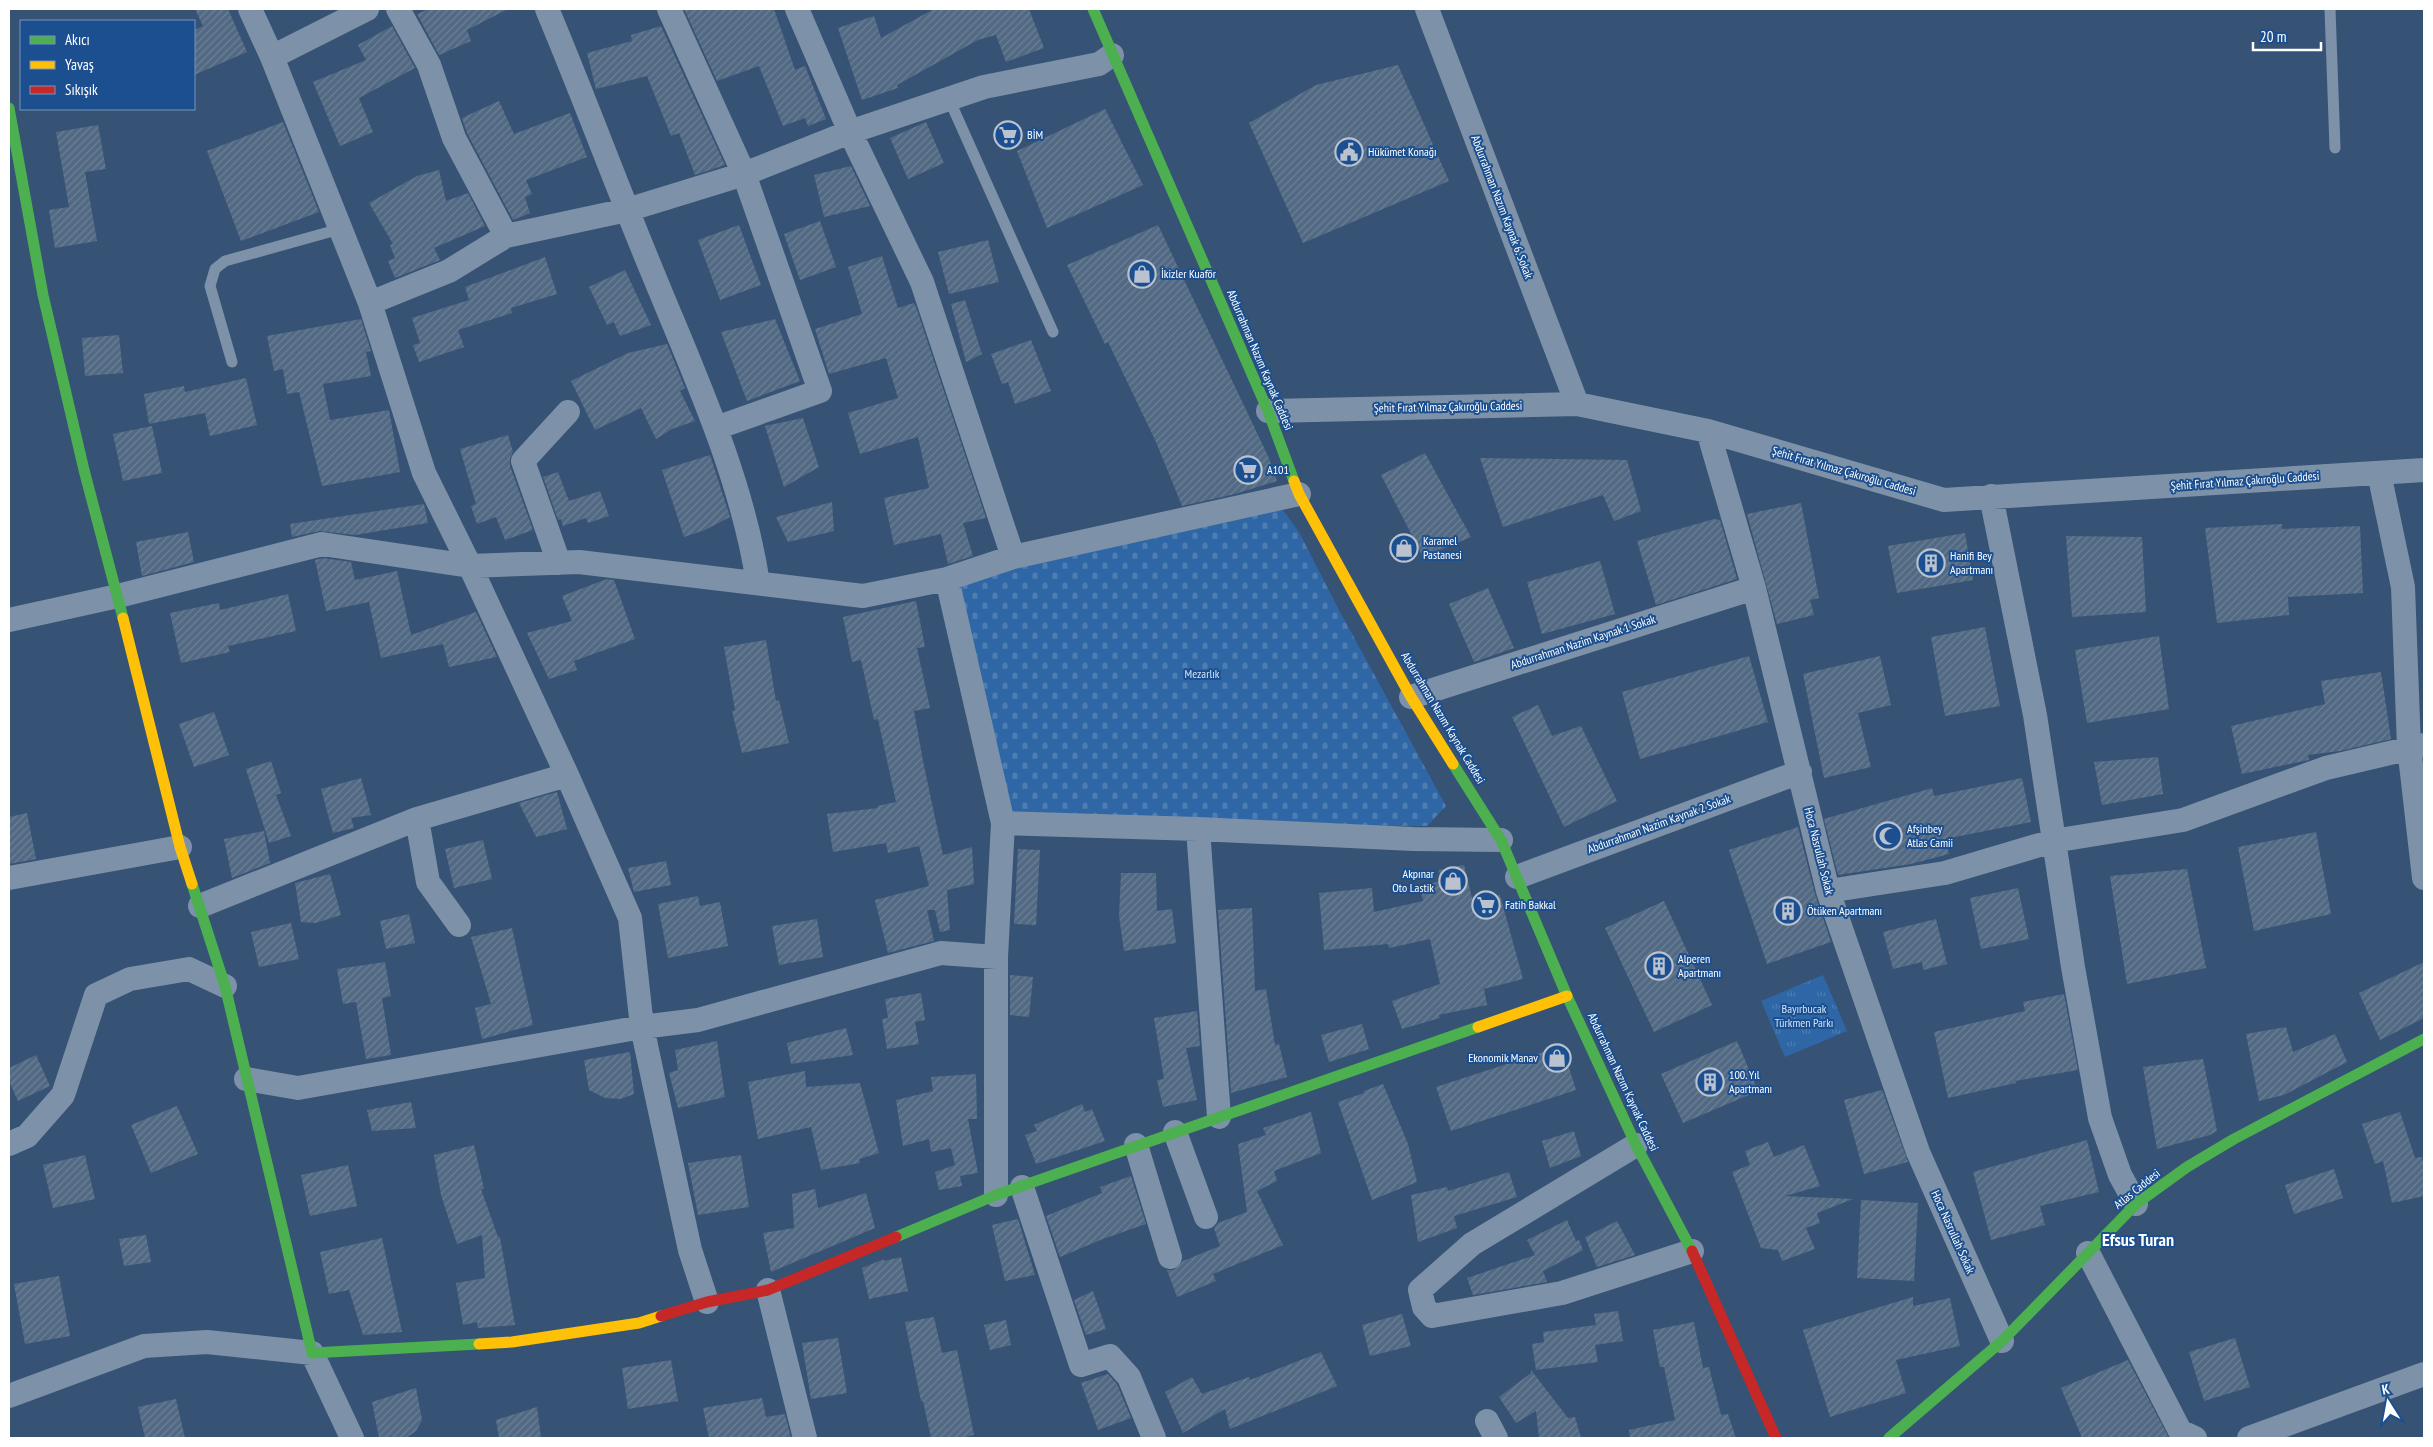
<svg xmlns="http://www.w3.org/2000/svg" width="2433" height="1447" viewBox="0 0 2433 1447" font-family="'PT Sans Narrow',sans-serif">
  <defs>
    <pattern id="grass-tufts" width="24" height="20" patternUnits="userSpaceOnUse" patternTransform="scale(1.25)"><rect width="24" height="20" fill="#2f66a5"/><path d="M3 7l-1-3M5 7V3M7 7l1-3M15 17l-1-3M17 17v-4M19 17l1-3" fill="none" stroke="#4e7db2"/></pattern>
    <pattern id="cemetery-stones" width="16" height="16" patternUnits="userSpaceOnUse" patternTransform="scale(1.25)"><rect width="16" height="16" fill="#2f66a5"/><path d="M2 7V4a2 2 0 0 1 4 0v3zM10 15v-3a2 2 0 0 1 4 0v3z" fill="#4e7db2"/></pattern>
    <pattern id="building-hatch" width="6" height="6" patternUnits="userSpaceOnUse" patternTransform="scale(1.25)"><rect width="6" height="6" fill="#526984"/><path d="M-1 1l2-2M0 6l6-6M5 7l2-2" fill="none" stroke="#6c8096"/></pattern>
  </defs>
  <rect width="100%" height="100%" fill="#365274"/>
  <path fill="url(#grass-tufts)" d="M1823,975L1847,1031L1785,1057L1761,1001Z"/>
  <path fill="url(#cemetery-stones)" d="M1280,506L1299,532L1339,610L1446,806L1427,826L1003,823L947,579Z"/>
  <path fill="url(#building-hatch)" d="M195,9H228L247,52L194,75V30L203,26Z
    M429,9H508L467,30L471,41L439,55L417,14Z
    M684,9H774L795,70L805,66L826,119L808,126L805,118L783,126L759,66L717,81Z
    M934,9H1029L1044,48L1006,62L996,35L978,40L897,85L898,88L862,100L838,28L874,16L881,38Z
    M392,26L415,68L359,98L373,132L340,146L313,82L366,60L358,45Z
    M661,26L725,165L695,175L679,133L671,136L647,76L596,89L587,53L632,41L631,35Z
    M1398,65L1449,181L1303,243L1249,123L1316,85Z
    M499,101L514,134L570,113L587,157L526,180L532,194L525,197L530,213L513,220L467,133L462,118Z
    M1105,109L1143,185L1047,228L1017,151Z
    M283,122L319,212L241,241L207,151Z
    M926,122L944,163L908,179L890,138Z
    M98,125L106,169L85,172L97,241L55,248L49,210L69,207L56,132Z
    M851,166L870,206L824,217L814,175Z
    M439,170L446,201L468,193L485,226L434,248L440,260L395,278L388,261L395,258L390,245L393,244L369,203L417,176Z
    M820,221L836,267L800,280L784,234Z
    M739,225L761,285L720,300L698,240Z
    M1158,225L1268,456L1277,481L1235,494L1182,506L1156,442L1108,342L1105,344L1067,265Z
    M988,240L999,282L949,294L938,252Z
    M882,256L898,308L914,303L917,310L986,518L963,523L973,556L948,564L941,534L894,545L884,498L929,488L918,437L860,454L848,413L898,398L886,358L829,374L815,329L862,314L848,267Z
    M545,257L557,294L511,308L512,313L458,330L464,347L419,362L413,345L420,343L412,318L469,300L465,287Z
    M625,270L651,325L620,336L614,322L607,325L589,287Z
    M965,300L982,354L966,362L951,304Z
    M361,319L371,351L366,352L371,376L323,384L330,420L389,410L400,472L322,486L299,392L287,394L283,369L274,371L267,336Z
    M775,319L800,381L747,401L721,332Z
    M119,335L123,373L85,376L82,338Z
    M1031,340L1051,391L1015,404L1008,382L1002,384L991,354Z
    M667,344L685,388L680,391L695,421L672,429L656,439L641,408L595,430L571,381L628,353Z
    M246,378L257,425L210,436L205,413L149,424L144,394L184,386L185,392Z
    M803,418L819,467L784,487L765,426Z
    M152,426L162,473L123,481L113,434Z
    M508,435L513,452L510,458V466L533,530L505,540L496,517L477,524L471,506L476,504L460,449Z
    M1425,453L1471,537L1423,557L1381,475Z
    M710,455L730,517L705,530L684,537L662,470Z
    M1480,458L1627,460L1641,511L1614,521L1603,495L1503,527Z
    M558,472L569,501L600,491L609,516L588,523L586,518L563,526L561,519L558,520L543,477Z
    M832,502L834,531L788,542L776,517Z
    M1801,503L1819,598L1810,600L1814,615L1777,624L1747,514Z
    M424,504L428,523L355,535L319,531L292,537L290,524Z
    M1714,519L1720,520L1737,579L1656,605L1637,541Z
    M2282,524V529L2360,526L2363,593L2288,597L2289,615L2217,623L2205,528Z
    M188,532L194,562L142,576L136,542Z
    M1965,533L1973,580L1897,593L1888,546Z
    M2066,536L2142,537L2146,612L2072,617Z
    M323,558L351,562L355,580L397,571L411,635L476,612L497,657L449,667L443,644L381,658L369,602L326,611L315,560Z
    M1600,561L1615,614L1542,634L1527,582Z
    M607,579L614,580L635,639L574,661L577,670L549,679L527,633L572,621L562,596Z
    M1488,588L1514,648L1474,662L1449,604Z
    M288,594L296,631L228,646L230,652L181,663L170,613L219,603L220,610Z
    M916,601L925,647L917,648L930,708L914,711L924,766L943,855L972,847L974,884L947,890L950,930L940,932L935,910H927L934,941L888,953L875,900L929,886L919,846L888,853L886,843L833,852L827,814L878,808L877,806L896,802L878,719L874,720L861,660L852,662L843,617Z
    M1985,627L2000,706L1945,716L1931,637Z
    M2159,636L2169,709L2087,723L2075,650Z
    M766,640L776,701L779,700L789,743L742,753L732,711L735,710L724,647Z
    M1749,656L1768,722L1640,759L1622,692Z
    M1880,656L1891,705L1858,713L1871,767L1824,778L1803,674Z
    M2381,672L2391,739L2340,751L2308,755L2309,760L2304,761L2242,774L2231,726L2325,704L2321,681Z
    M1538,705L1552,736L1581,726L1617,801L1564,827L1512,717Z
    M214,712L229,755L194,767L179,724Z
    M2158,757L2163,794L2102,805L2094,762Z
    M271,761L281,793L276,795L291,836L269,843L246,769Z
    M361,778L371,815L351,818L354,828L333,833L321,789Z
    M2022,778L2031,822L1945,839L1949,854L1911,864L1838,875L1824,819L1932,788L1934,796Z
    M557,792L567,829L536,837L519,803Z
    M27,813L36,859L9,864V817Z
    M1798,827L1815,894L1831,942L1767,964L1729,850Z
    M264,831L270,863L232,878L224,839Z
    M2316,832L2331,914L2254,931L2238,847Z
    M483,840L492,879L454,888L445,849Z
    M1018,849L1040,850L1036,925L1014,924Z
    M666,861L671,885L634,892L628,868Z
    M1464,865L1473,902L1500,895L1523,979L1484,989L1487,1005L1439,1015L1440,1018L1402,1029L1392,1001L1440,984L1430,939L1389,948L1388,944L1324,950L1319,893L1372,888L1374,912L1423,901L1420,886L1441,881L1439,870Z
    M2187,869L2206,968L2127,984L2110,876Z
    M1121,873H1156L1157,911L1172,909L1176,943L1124,951L1119,916Z
    M330,874L341,915L316,923L301,922L295,883Z
    M2018,888L2029,939L1981,949L1970,898Z
    M698,896L700,906L720,902L728,946L668,958L658,904Z
    M1664,901L1712,1005L1654,1032L1605,928Z
    M1252,908L1255,991L1266,989L1275,1045L1279,1044L1287,1077L1231,1093L1218,910Z
    M409,914L415,943L386,949L380,921Z
    M817,919L823,957L779,965L772,926Z
    M1936,919L1947,964L1923,970L1922,962L1893,969L1883,932Z
    M291,923L299,959L259,967L251,932Z
    M512,928L533,1025L482,1039L475,1008L491,1004L471,937Z
    M385,962L391,996L382,998L391,1055L366,1059L356,1002L343,1004L337,969Z
    M2424,962V1018L2380,1040L2359,993Z
    M1010,975L1033,977L1029,1017L1010,1015Z
    M921,993L925,1020L915,1022L919,1044L887,1049L882,1019L888,1018L885,999Z
    M2064,994L2078,1070L2015,1081L2016,1083L1948,1098L1934,1032L2025,1011L2023,1002Z
    M1197,1011L1200,1046L1186,1048L1197,1100L1163,1107L1157,1080L1164,1079L1154,1018Z
    M1362,1024L1369,1049L1329,1062L1321,1035Z
    M2286,1027L2293,1052L2335,1034L2347,1062L2284,1095L2259,1101L2246,1034Z
    M846,1028L853,1055L791,1064L787,1043Z
    M717,1041L725,1097L678,1108L669,1073L678,1070L675,1050Z
    M1737,1041L1758,1091L1683,1123L1661,1074Z
    M1562,1046L1576,1090L1451,1131L1436,1087Z
    M630,1052L634,1094L621,1099L605,1098L589,1090L584,1060Z
    M36,1055L50,1086L18,1101L9,1081V1068Z
    M2203,1059L2217,1131L2210,1135L2157,1149L2143,1067Z
    M805,1071L806,1087L860,1083L879,1153L859,1159L860,1163L821,1170L811,1127L758,1139L748,1082Z
    M976,1074L977,1119H968L978,1173L960,1176L962,1186L939,1190L935,1172L955,1165L951,1148L931,1152L929,1139L903,1146L896,1100L933,1091L931,1077Z
    M1383,1084L1408,1144L1417,1182L1372,1200L1338,1102L1364,1093V1091Z
    M1882,1090L1908,1162L1864,1174L1844,1100Z
    M411,1102L416,1128L372,1131L367,1110Z
    M1082,1104L1085,1112L1092,1109L1105,1141L1036,1164L1025,1135L1037,1131L1034,1125Z
    M177,1106L198,1154L151,1173L131,1125Z
    M1311,1112L1321,1153L1274,1171L1277,1181L1257,1191L1283,1245L1213,1274L1216,1281L1177,1297L1167,1270H1174L1183,1261L1220,1246L1214,1228L1218,1223L1247,1212L1238,1144L1266,1135L1263,1128Z
    M2400,1112L2415,1158L2422,1157L2424,1168V1196L2392,1203L2383,1161L2375,1164L2362,1124Z
    M1574,1131L1581,1156L1550,1168L1542,1141Z
    M2087,1140L2099,1192L2040,1206L2045,1225L1991,1240L1973,1172Z
    M1768,1142L1774,1157L1804,1145L1820,1186L1785,1196L1853,1199L1817,1213L1820,1223L1806,1228L1815,1249L1782,1261L1778,1250L1761,1248L1732,1172L1750,1165L1745,1151Z
    M474,1145L484,1189H481L498,1237H500L515,1325L478,1328L477,1322L463,1325L456,1283L485,1278L482,1235L457,1244L441,1195L434,1155Z
    M85,1155L95,1199L53,1208L43,1165Z
    M741,1155L749,1207L698,1215L688,1163Z
    M348,1165L357,1206L310,1216L301,1175Z
    M2334,1169L2343,1198L2294,1214L2285,1185Z
    M1509,1172L1517,1197L1454,1216L1457,1228L1418,1242L1411,1195L1447,1187L1448,1191Z
    M1131,1176L1146,1224L1103,1239L1060,1257L1046,1216L1102,1193L1100,1187Z
    M815,1189L818,1208L866,1193L875,1228L771,1272L763,1233L794,1228L792,1194Z
    M1861,1200L1918,1203L1914,1281L1857,1278Z
    M1018,1219L1035,1275L1005,1281L992,1225Z
    M1567,1220L1576,1241L1579,1240L1583,1250L1543,1271L1547,1282L1473,1295L1467,1278L1535,1255L1527,1240Z
    M1617,1221L1635,1255L1597,1267L1585,1237Z
    M146,1235L151,1262L124,1266L119,1239Z
    M382,1238L402,1332L363,1335L349,1290L329,1294L320,1252Z
    M901,1257L908,1291L869,1299L862,1268L884,1259V1261Z
    M59,1276L70,1336L25,1344L14,1284Z
    M1093,1291L1106,1329L1086,1335L1074,1300Z
    M1913,1297V1306L1950,1298L1960,1346L1896,1360L1906,1393L1830,1417L1803,1330Z
    M1618,1311L1623,1341L1595,1345L1598,1362L1536,1370L1532,1344L1544,1342L1543,1332L1596,1325L1594,1314Z
    M1402,1314L1411,1346L1370,1356L1362,1325Z
    M934,1317L942,1353L957,1350L974,1435L960,1438H931L923,1401H921L905,1322Z
    M1006,1320L1011,1345L990,1350L984,1325Z
    M1694,1322L1703,1368L1709,1367L1721,1415L1728,1414L1736,1438H1630L1629,1430L1675,1420L1664,1367H1660L1653,1330Z
    M838,1338L847,1393L811,1399L802,1343Z
    M2235,1338L2250,1387L2204,1401L2189,1352Z
    M1321,1352L1337,1386L1230,1429L1225,1409L1183,1433L1165,1392L1192,1377L1202,1394L1249,1377L1250,1380Z
    M671,1360L678,1401L628,1409L622,1368Z
    M2128,1360L2169,1438H2082L2061,1388Z
    M1531,1370L1568,1418L1575,1417L1581,1438H1539L1536,1411L1516,1423L1499,1397L1531,1373Z
    M1108,1374L1117,1384L1131,1418L1098,1430L1081,1383Z
    M416,1388L422,1420L416,1431L406,1438H379L372,1402Z
    M762,1398L766,1417L785,1414L791,1438H709L703,1408Z
    M176,1399L185,1438H145L138,1407Z
    M537,1407L541,1438H499L496,1420Z"/>
  <g fill="none" stroke-linecap="round" stroke-linejoin="round">
    <path stroke="#7d92a8" stroke-width="11" d="M2330,9L2335,148
      M949,99L1053,332
      M232,362L210,286L215,269L225,261L340,229"/>
    <path stroke="#7d92a8" stroke-width="24" d="M250,9L272,57L370,303L424,473L470,566L567,775L630,918L642,1027L690,1250L707,1302
      M398,9L429,65L454,138L506,236
      M547,9C584,97 617,187 654,276C694,374 742,477 758,583
      M669,9L744,174L820,391L716,428
      M797,9L850,132L922,282L1013,557
      M1427,9L1577,404
      M272,57L367,9
      M370,303L449,271L506,236L627,210L744,174L850,132L984,87L1099,64L1112,55
      M1268,411L1577,404L1708,431L1944,500L2424,470
      M1708,431L1754,588L1828,891L1918,1152L2002,1341
      M2379,473L2403,587L2409,747L2424,878
      M1991,496L2035,715L2073,967L2100,1118L2120,1175L2136,1204
      M559,563L523,461L568,412
      M947,579L1003,823L996,957V1195
      M9,620L118,596L322,544L470,566L579,562L863,596L947,579L1013,557L1299,494
      M1411,697L1754,588
      M417,819L428,882L459,925
      M1003,823L1198,829L1413,839L1501,840
      M1198,829L1219,1117
      M1517,877L1800,772
      M9,878L180,847
      M1828,891L1945,873L2053,841L2183,820L2326,768L2424,745
      M200,906L417,819L567,775
      M246,1079L298,1088L642,1027L698,1020L941,953L996,957
      M1175,1132L1206,1217
      M9,1144L27,1136L63,1095L96,995L130,979L189,969L225,986
      M1136,1145L1170,1257
      M1636,1145L1472,1244L1420,1290L1424,1307L1432,1316L1562,1293L1692,1251
      M1022,1187L1081,1365L1110,1356L1129,1377L1154,1438
      M2088,1253L2180,1431L2195,1438
      M768,1290L805,1438
      M9,1396L144,1346L207,1342L312,1353L352,1438
      M1487,1421L1496,1438
      M2249,1438L2424,1374"/>
    <path stroke="#4caf50" stroke-width="11" d="M1093,9L1268,411L1294,481
      M9,108L43,295L84,470L123,618
      M1453,764L1501,840L1567,996L1636,1145L1692,1251
      M192,884L225,986L312,1353L479,1344
      M896,1237L996,1195L1478,1027
      M1889,1438L2002,1341L2136,1204L2187,1167L2234,1139L2424,1039"/>
    <path stroke="#ffc107" stroke-width="11" d="M1294,481L1299,494L1411,697L1453,764
      M123,618L180,847L192,884
      M1478,1027L1567,996
      M479,1344L512,1342L639,1323L661,1316"/>
    <path stroke="#c62828" stroke-width="11" d="M1692,1251L1776,1438
      M661,1316L707,1302L768,1290L896,1237"/>
  </g>
  <defs>
    <g id="supermarket-ring" transform="scale(1.4375)"><circle r="9.5" fill="#1b4f8f" stroke="#b9c2ce" stroke-width="1.5"/><path d="M-6-5.5h2.5l.6 2H6L4.5 2H-2.5L-4.4-4H-6ZM-1.5 3.2a1.3 1.3 0 1 0 .1 0ZM3 3.2a1.3 1.3 0 1 0 .1 0Z" fill="#b9c2ce"/></g>
    <g id="civic-ring" transform="scale(1.4375)"><circle r="9.5" fill="#1b4f8f" stroke="#b9c2ce" stroke-width="1.5"/><path d="M-.6-6.5H3V-4.5H.6V-3L4-1V1h2V6H-6V1h2V-1L-.6-3ZM-1.2 2.5V6h2.4V2.5Z" fill="#b9c2ce"/></g>
    <g id="shop-ring" transform="scale(1.4375)"><circle r="9.5" fill="#1b4f8f" stroke="#b9c2ce" stroke-width="1.5"/><path d="M-5-2.5h2.3a2.7 3.5 0 0 1 5.4 0H5L5.5 6h-11ZM-1.5-2.5h3a1.5 2.3 0 0 0-3 0Z" fill="#b9c2ce"/></g>
    <g id="building-ring" transform="scale(1.4375)"><circle r="9.5" fill="#1b4f8f" stroke="#b9c2ce" stroke-width="1.5"/><path d="M-4-6H4V6H1V3H-1V6H-4ZM-2.5-4.3h1.7v1.8h-1.7ZM.8-4.3h1.7v1.8H.8ZM-2.5-1h1.7V.8h-1.7ZM.8-1h1.7V.8H.8Z" fill="#b9c2ce"/></g>
    <g id="mosque-ring" transform="scale(1.4375)"><circle r="9.5" fill="#1b4f8f" stroke="#b9c2ce" stroke-width="1.5"/><path d="M3.5-4.9A6 6 0 1 0 3.5 4.9A5 5 0 1 1 3.5-4.9Z" fill="#b9c2ce"/></g>
  </defs>
  <g fill-rule="evenodd">
    <use href="#supermarket-ring" x="1008" y="135"/>
    <use href="#civic-ring" x="1349" y="152"/>
    <use href="#shop-ring" x="1142" y="274"/>
    <use href="#supermarket-ring" x="1248" y="470"/>
    <use href="#shop-ring" x="1404" y="548"/>
    <use href="#building-ring" x="1931" y="563"/>
    <use href="#mosque-ring" x="1888" y="836"/>
    <use href="#shop-ring" x="1453" y="881"/>
    <use href="#supermarket-ring" x="1486" y="905"/>
    <use href="#building-ring" x="1788" y="911"/>
    <use href="#building-ring" x="1659" y="966"/>
    <use href="#shop-ring" x="1557" y="1058"/>
    <use href="#building-ring" x="1710" y="1082"/>
  </g>
  <g text-anchor="middle" stroke-width="4" stroke-linejoin="round" paint-order="stroke">
    <g font-size="12" fill="#fff" stroke="#1b4f8f" text-anchor="start">
      <text x="1027" y="139">BİM</text>
      <text x="1368" y="156">Hükümet Konağı</text>
      <text x="1161" y="278">İkizler Kuaför</text>
      <text x="1267" y="474">A101</text>
      <text x="1423" y="545">Karamel<tspan x="1423" dy="14">Pastanesi</tspan></text>
      <text x="1950" y="560">Hanifi Bey<tspan x="1950" dy="14">Apartmanı</tspan></text>
      <text x="1907" y="833">Afşinbey<tspan x="1907" dy="14">Atlas Camii</tspan></text>
      <text x="1434" y="878" text-anchor="end">Akpınar<tspan x="1434" dy="14">Oto Lastik</tspan></text>
      <text x="1505" y="909">Fatih Bakkal</text>
      <text x="1807" y="915">Ötüken Apartmanı</text>
      <text x="1678" y="963">Alperen<tspan x="1678" dy="14">Apartmanı</tspan></text>
      <text x="1538" y="1062" text-anchor="end">Ekonomik Manav</text>
      <text x="1729" y="1079">100. Yıl<tspan x="1729" dy="14">Apartmanı</tspan></text>
    </g>
    <g font-size="12" fill="#fff" stroke="#1b4f8f">
      <text transform="translate(1502 207) rotate(69)" y="4">Abdurrahman Nazım Kaynak 6. Sokak</text>
      <text transform="translate(1260 360) rotate(67)" y="4">Abdurrahman Nazım Kaynak Caddesi</text>
      <text transform="translate(1448 407) rotate(-1)" y="4">Şehit Fırat Yılmaz Çakıroğlu Caddesi</text>
      <text transform="translate(1844 471) rotate(16)" y="4">Şehit Fırat Yılmaz Çakıroğlu Caddesi</text>
      <text transform="translate(2245 481) rotate(-4)" y="4">Şehit Fırat Yılmaz Çakıroğlu Caddesi</text>
      <text transform="translate(1583 642) rotate(-18)" y="4">Abdurrahman Nazim Kaynak 1 Sokak</text>
      <text transform="translate(1443 718) rotate(59)" y="4">Abdurrahman Nazım Kaynak Caddesi</text>
      <text transform="translate(1659 824) rotate(-20)" y="4">Abdurrahman Nazim Kaynak 2 Sokak</text>
      <text transform="translate(1819 851) rotate(76)" y="4">Hoca Nasrullah Sokak</text>
      <text transform="translate(1623 1082) rotate(65)" y="4">Abdurrahman Nazım Kaynak Caddesi</text>
      <text transform="translate(2137 1189) rotate(-39)" y="4">Atlas Caddesi</text>
      <text transform="translate(1953 1232) rotate(66)" y="4">Hoca Nasrullah Sokak</text>
    </g>
    <g font-size="12" fill="#cfe3fa" stroke="#1b4f8f">
      <text x="1202" y="678">Mezarlık</text>
      <text x="1804" y="1013">Bayırbucak<tspan x="1804" dy="14">Türkmen Parkı</tspan></text>
    </g>
    <g font-size="18" font-weight="bold" fill="#fff" stroke="#1b4f8f">
      <text x="2138" y="1246">Efsus Turan</text>
    </g>
  </g>
  <rect width="2433" height="1447" fill="none" stroke="#ffffff" stroke-width="20"/>
  <rect x="20" y="20" width="175" height="90" fill="#1b4f8f" stroke="#7695bc"/>
  <rect x="30" y="36" width="25" height="8" fill="#4caf50" stroke="#7695bc"/>
  <text x="65" y="45" font-size="15" fill="#ffffff">Akıcı</text>
  <rect x="30" y="61" width="25" height="8" fill="#ffc107" stroke="#7695bc"/>
  <text x="65" y="70" font-size="15" fill="#ffffff">Yavaş</text>
  <rect x="30" y="86" width="25" height="8" fill="#c62828" stroke="#7695bc"/>
  <text x="65" y="95" font-size="15" fill="#ffffff">Sıkışık</text>
  <g transform="translate(2388 1402) rotate(349)" stroke="#1b4f8f" stroke-width="4" paint-order="stroke">
  <path d="M0-4L9 19L0 12L-9 19Z" fill="#ffffff"/>
  <text y="-8" font-size="14" font-weight="bold" text-anchor="middle" fill="#ffffff">K</text>
  </g>
  <path d="M2253 42v8h68v-8" fill="none" stroke="#ffffff" stroke-width="2.5"/>
  <text x="2260" y="42" font-size="15" fill="#ffffff" stroke="#1b4f8f" stroke-width="4" paint-order="stroke">20 m</text>
</svg>
